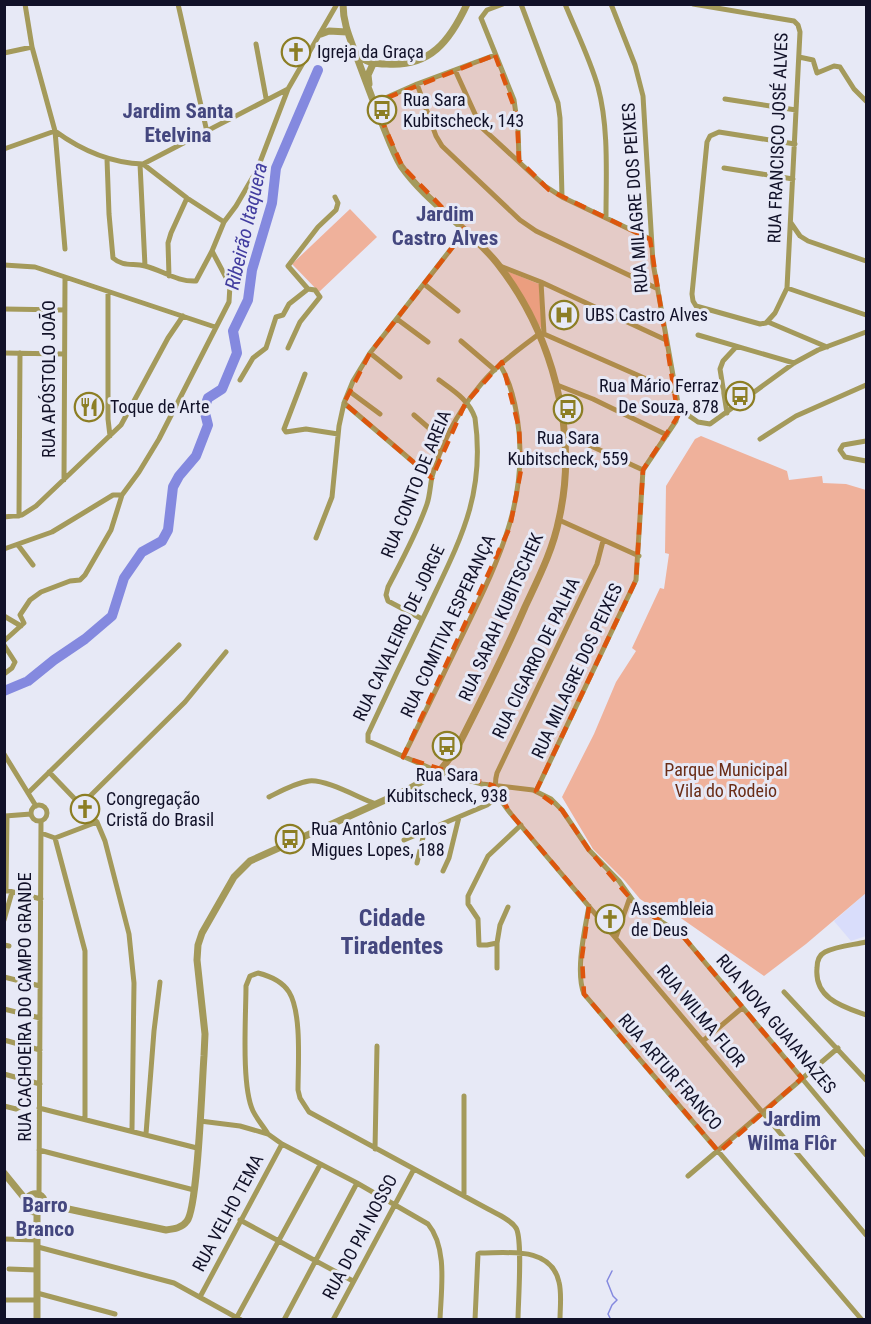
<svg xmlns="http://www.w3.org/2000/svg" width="871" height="1324" viewBox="0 0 871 1324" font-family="'Roboto Condensed',sans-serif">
  <rect width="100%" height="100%" fill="#e7e9f6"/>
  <path fill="#d9ddfb" d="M866,893V936L851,941L834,921Z"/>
  <path fill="#efb19b" d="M350,209L377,237L319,292L292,264Z
    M507,271L539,284L542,330Z
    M701,436L787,471L789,480L822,476L823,483L846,484L866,490V893L806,944L764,976L665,907L660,912L640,899L625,881L593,849L562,797L594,734L616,682L636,651L632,648L660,588L664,589L669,554L665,553L666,486L695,439Z"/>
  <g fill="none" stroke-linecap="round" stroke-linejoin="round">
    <path stroke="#8489df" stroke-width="1.5" d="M611,1320L608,1314L612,1305L617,1300L613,1296L607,1281L612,1271"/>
    <path stroke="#8489df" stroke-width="10" d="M4,691L28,681L54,660L85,639L112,616L124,578L142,552L162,541L168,530L173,487L179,476L196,456L208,425L204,409L208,398L222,389L237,353L233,331L248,300L252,270L272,203L276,168L318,70"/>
    <path stroke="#a49a5b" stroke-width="5" d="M25,4L32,47L55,131L65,249
      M178,4L207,132
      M503,4L487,10L481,18L514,100L518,128L519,160
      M521,4L558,103L560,118L562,197
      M565,4C576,31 590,59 598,87C609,128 606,175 606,217
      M693,4L794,21L798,25L800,32L787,288L775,313L766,323L760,324L696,306L693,301L692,294L707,142L710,136L719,132L795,144
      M256,44L266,98
      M4,53L32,47
      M799,57L813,60L817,73L834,66L840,67L854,89L866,101
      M455,70L481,127L545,186L562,197L650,239
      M417,84L436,136L442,146L520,220L536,231L656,288
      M725,99L796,110
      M374,103L417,84L495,55
      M55,131C81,150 110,163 143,164L288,89
      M4,149L55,131
      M107,159L109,214L113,258C123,267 133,263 145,266C162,270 177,282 196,281L212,251L224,222L236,206L257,170L288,89L337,4
      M140,164L145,266
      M143,164L187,198L224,222
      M724,168L793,179
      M791,223L800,236L808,241L866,261
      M4,265L35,267L215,327
      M500,266L541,282L666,340
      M169,276L168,243L171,233L187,198
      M541,282L544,334
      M424,284L458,311
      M787,288L866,315
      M108,292V419L110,436
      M4,309L65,310
      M397,319L428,342
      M768,322L827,347
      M698,335L794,363
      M461,341L495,370
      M288,348L300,322L320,297L315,290L308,289
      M4,353L64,354
      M370,353L400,377
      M305,374L284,429L286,432L306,429L338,434
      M240,380L253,358L266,348L276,317L283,315L289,304L308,289L288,266L318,227L336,210L338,203L335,197
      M439,380C454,391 469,400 475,418C486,496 459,542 427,610C407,651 387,693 368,734V741L439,772L482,784L533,790L551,799L562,810L589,850L619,881L636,905L682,935L866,1155
      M557,385L593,399L667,435
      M349,391L380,414
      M344,403L432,478
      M679,409L698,422L710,424L794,363L818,350L866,332
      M727,413L720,369L723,361L736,347
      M414,415L445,442
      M565,434L643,470
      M760,439L796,416L866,385
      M866,441L843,445L840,450L845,457L866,461
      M64,480L65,278
      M19,516L20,353
      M4,517L22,515L36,506L121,425L168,338L183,316
      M559,520L639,556
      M316,538L332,497L339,426L344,403L353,381L370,353L465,231
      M603,541L597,564L497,773C492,791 500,800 511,814L866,1235
      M18,545L33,565
      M4,549L52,532L113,495H122
      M4,616L21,626
      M422,619L388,601L386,595L388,587C402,560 417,533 427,504C430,495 430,486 432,477C440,446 457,413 478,388C495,366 517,351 539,334H544L676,392
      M4,641L24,623L20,615L30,600L41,592L70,581L80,580L85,575L111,530L122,495L139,472L159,439L229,302L230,285L212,251
      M4,645L15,662L12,668L4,674
      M4,754L36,806
      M403,757C423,717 442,677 461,638C496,565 531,500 517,416C514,398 510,381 500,365
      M49,772L97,822L105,841L129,934L134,983L132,1130
      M536,791L636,580L643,470L676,421L679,409L653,263L643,96L635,65L611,4
      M28,793L179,645
      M269,797C281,791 295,783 309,781C326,779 359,798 376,804
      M81,805L185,702L226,652
      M31 813a8 8 0 1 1 16 0a8 8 0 1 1-16 0Z
      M5,816L31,814
      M41,833L55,838L97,822
      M55,838L85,951V1119
      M404,840L487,805L498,797
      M417,863L425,829
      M443,871L449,858L459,817
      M5,890L41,899
      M6,891L7,816
      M589,906C585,929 575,971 584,994L862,1320
      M508,907L500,925L497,943L487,945H479L478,919L468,904V896L488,856L521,825
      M658,919L670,906
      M4,920L12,892
      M616,937L630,897
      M866,942C853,945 837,946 825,952C819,955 817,962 817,968C814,999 844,1007 866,1015
      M497,943V968
      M4,945L9,946
      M4,977L40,986
      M784,992L866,1080
      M4,1009L40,1018
      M4,1040L40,1050
      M703,1041L742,1008
      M4,1074L40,1084
      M464,1096V1196
      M4,1106L16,1109L20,1107L27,1080
      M39,1108L197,1148
      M200,1121L240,1126L268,1134L282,1144L357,1183L428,1224C448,1248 441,1290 440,1320
      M146,1134L154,1031L160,982
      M268,1134C263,1126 257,1119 253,1111C241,1086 246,1015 246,986L250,976L258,973C270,976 282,981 289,992C302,1013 298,1065 298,1090L300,1098L309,1112L488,1209C497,1214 510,1219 516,1228C523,1239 518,1303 518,1320
      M375,1149L377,1046
      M39,1150L194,1190
      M688,1176L838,1048
      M39,1194L41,821
      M240,1220L353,1281
      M4,1239L37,1240
      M38,1247L174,1283L241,1320
      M9,1269L37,1270
      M37,1293L115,1314
      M200,1297L282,1144
      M4,1300H37
      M237,1317L320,1165
      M284,1320L357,1183
      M333,1320L414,1169
      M475,1320L478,1254L480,1253C508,1253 551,1246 559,1282C562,1294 560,1307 560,1320"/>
    <path stroke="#a49a5b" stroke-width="7" d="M321,34L329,31L347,32
      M357,54C366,63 375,64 387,64C430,67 450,41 467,4
      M369,84L368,75L373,64
      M4,1173L26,1200
      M45,1204L166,1230C174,1229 182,1228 187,1221C198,1207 202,1081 204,1056L205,1034L197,960L198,945L202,933L234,877L250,861L405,791L439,772L456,750C480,703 504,656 525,607C538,579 553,550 559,519C579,431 552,333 497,263C468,227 427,203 401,166C392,151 386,132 379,116C371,95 363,74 355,52C349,36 343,22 343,4
      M37,1213V1320
      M37,1213L30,1211L26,1206L28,1197C35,1191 44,1194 45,1204"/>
  </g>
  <path fill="#dd550d" fill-opacity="0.2" stroke="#dd550d" stroke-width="4.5" stroke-dasharray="12 8" stroke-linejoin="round" d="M495,55L517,115L519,160L549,190L650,239L678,416L643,470L636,580L536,791L562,810L589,850L636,905L682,935L802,1078L719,1152L584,994L582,957L589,906L511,814L494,786L403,757L510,527L521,470L519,428L502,362L465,404L432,478L344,403L370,353L465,231L402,166L374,103Z"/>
  <defs>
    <g id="church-ring" transform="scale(1.5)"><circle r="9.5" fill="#e7e9f6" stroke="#8c7e24" stroke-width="1.5"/><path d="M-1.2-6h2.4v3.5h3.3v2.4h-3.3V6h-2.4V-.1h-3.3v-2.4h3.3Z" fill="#8c7e24"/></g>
    <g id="bus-ring" transform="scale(1.5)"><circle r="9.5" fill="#e7e9f6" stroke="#8c7e24" stroke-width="1.5"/><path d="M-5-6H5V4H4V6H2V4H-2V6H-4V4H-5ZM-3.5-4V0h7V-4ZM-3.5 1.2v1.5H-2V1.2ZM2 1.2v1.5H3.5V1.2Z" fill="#8c7e24"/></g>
    <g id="hospital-ring" transform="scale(1.5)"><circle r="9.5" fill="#e7e9f6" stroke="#8c7e24" stroke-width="1.5"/><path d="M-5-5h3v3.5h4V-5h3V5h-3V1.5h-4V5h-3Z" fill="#8c7e24"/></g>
    <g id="restaurant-ring" transform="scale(1.5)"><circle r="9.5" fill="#e7e9f6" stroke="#8c7e24" stroke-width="1.5"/><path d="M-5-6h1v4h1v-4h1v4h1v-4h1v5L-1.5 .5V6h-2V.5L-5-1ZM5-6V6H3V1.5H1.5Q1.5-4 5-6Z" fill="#8c7e24"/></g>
  </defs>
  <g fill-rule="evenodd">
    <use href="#church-ring" x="296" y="52"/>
    <use href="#bus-ring" x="382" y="110"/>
    <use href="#hospital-ring" x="564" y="315"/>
    <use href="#bus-ring" x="740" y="396"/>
    <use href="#restaurant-ring" x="89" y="407"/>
    <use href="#bus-ring" x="568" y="409"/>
    <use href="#bus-ring" x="447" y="746"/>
    <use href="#church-ring" x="85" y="809"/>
    <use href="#bus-ring" x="290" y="839"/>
    <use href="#church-ring" x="610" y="919"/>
  </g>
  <g text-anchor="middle" stroke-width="6" stroke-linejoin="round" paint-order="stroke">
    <g font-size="18" fill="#111128" stroke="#e7e9f6" text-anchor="start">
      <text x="317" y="58">Igreja da Graça</text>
      <text x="403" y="106">Rua Sara<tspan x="403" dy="21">Kubitscheck, 143</tspan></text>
      <text x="585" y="321">UBS Castro Alves</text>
      <text x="719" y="392" text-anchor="end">Rua Mário Ferraz<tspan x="719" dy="21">De Souza, 878</tspan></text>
      <text x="110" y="413">Toque de Arte</text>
      <text x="568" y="444" text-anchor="middle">Rua Sara<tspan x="568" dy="21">Kubitscheck, 559</tspan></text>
      <text x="447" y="781" text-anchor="middle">Rua Sara<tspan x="447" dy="21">Kubitscheck, 938</tspan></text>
      <text x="106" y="805">Congregação<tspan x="106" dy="21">Cristã do Brasil</tspan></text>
      <text x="311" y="835">Rua Antônio Carlos<tspan x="311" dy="21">Migues Lopes, 188</tspan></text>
      <text x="631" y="915">Assembleia<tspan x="631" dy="21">de Deus</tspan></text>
    </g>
    <g font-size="18" fill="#111128" stroke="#e7e9f6">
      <text transform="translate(778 138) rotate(-88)" y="6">RUA FRANCISCO JOSÉ ALVES</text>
      <text transform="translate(635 198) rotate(-94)" y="6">RUA MILAGRE DOS PEIXES</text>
      <text transform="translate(49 379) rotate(-90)" y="6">RUA APÓSTOLO JOÃO</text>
      <text transform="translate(416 484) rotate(-68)" y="6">RUA CONTO DE AREIA</text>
      <text transform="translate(501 617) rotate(-66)" y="6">RUA SARAH KUBITSCHEK</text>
      <text transform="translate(448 626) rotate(-65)" y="6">RUA COMITIVA ESPERANÇA</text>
      <text transform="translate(399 633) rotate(-65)" y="6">RUA CAVALEIRO DE JORGE</text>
      <text transform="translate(536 658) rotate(-64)" y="6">RUA CIGARRO DE PALHA</text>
      <text transform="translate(577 671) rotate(-65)" y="6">RUA MILAGRE DOS PEIXES</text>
      <text transform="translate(25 1007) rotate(-90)" y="6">RUA CACHOEIRA DO CAMPO GRANDE</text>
      <text transform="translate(701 1016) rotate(50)" y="6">RUA WILMA FLOR</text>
      <text transform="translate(776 1024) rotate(50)" y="6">RUA NOVA GUAIANAZES</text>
      <text transform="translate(670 1072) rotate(49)" y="6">RUA ARTUR FRANCO</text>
      <text transform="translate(228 1213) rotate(-62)" y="6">RUA VELHO TEMA</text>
      <text transform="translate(360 1237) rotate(-62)" y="6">RUA DO PAI NOSSO</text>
    </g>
    <g font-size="18" fill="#6a2d17" stroke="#e7e9f6">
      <text x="726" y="776">Parque Municipal<tspan x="726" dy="21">Vila do Rodeio</tspan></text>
    </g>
    <g font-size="20" font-style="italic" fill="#413c9f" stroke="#e7e9f6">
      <text transform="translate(246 226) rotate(-77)" y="7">Ribeirão Itaquera</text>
    </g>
    <g font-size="21" font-weight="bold" fill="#44477f" stroke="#e7e9f6">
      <text x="178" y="118">Jardim Santa<tspan x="178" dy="24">Etelvina</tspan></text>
      <text x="445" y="221">Jardim<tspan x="445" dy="24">Castro Alves</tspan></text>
      <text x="792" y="1126">Jardim<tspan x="792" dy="24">Wilma Flôr</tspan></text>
      <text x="45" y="1212">Barro<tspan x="45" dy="24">Branco</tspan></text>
    </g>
    <g font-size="24" font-weight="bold" fill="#44477f" stroke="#e7e9f6">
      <text x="392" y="926">Cidade<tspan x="392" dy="28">Tiradentes</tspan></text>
    </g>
  </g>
  <rect width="871" height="1324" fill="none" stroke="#111128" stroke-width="12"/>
</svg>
